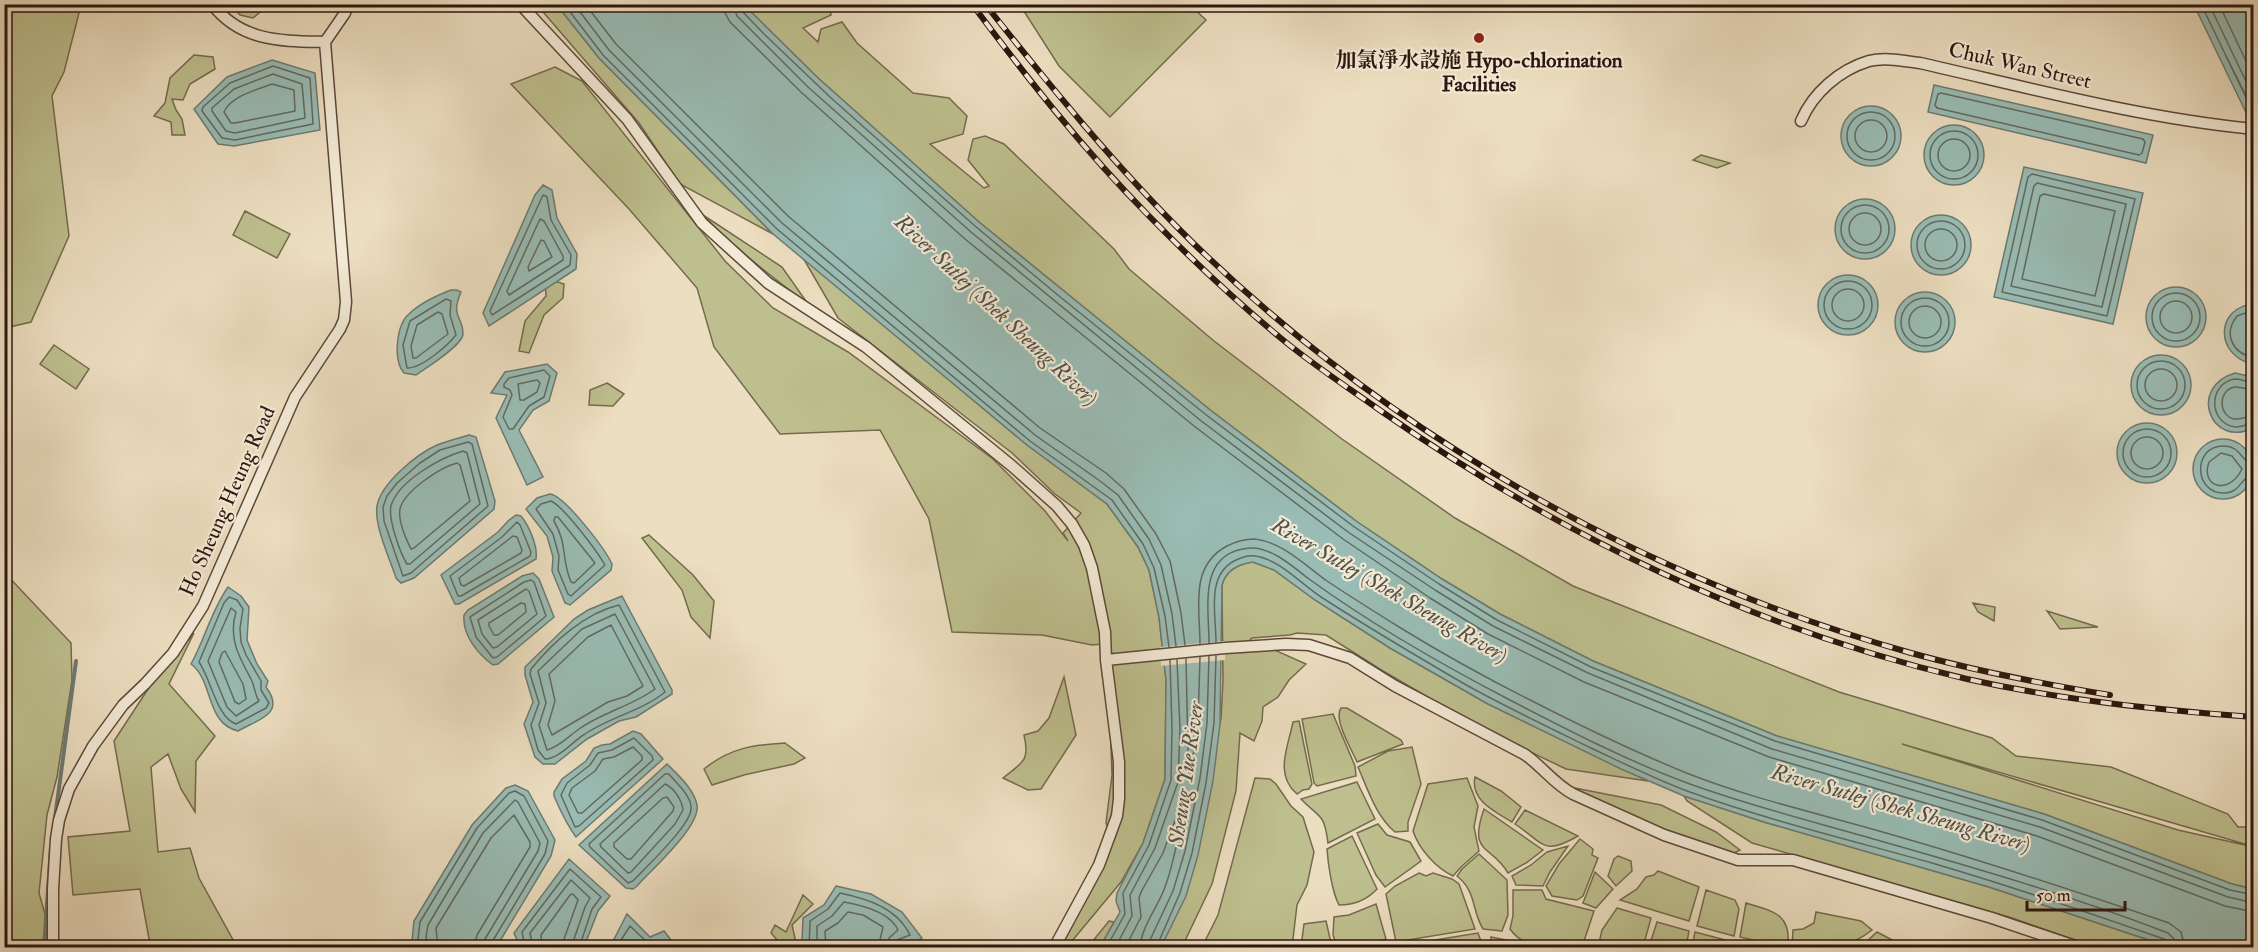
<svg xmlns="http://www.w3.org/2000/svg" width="2258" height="952" viewBox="0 0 2258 952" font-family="'IM FELL Double Pica','Noto Serif SC',serif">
  <rect width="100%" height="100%" fill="#ecdec0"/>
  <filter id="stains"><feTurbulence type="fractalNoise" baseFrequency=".00333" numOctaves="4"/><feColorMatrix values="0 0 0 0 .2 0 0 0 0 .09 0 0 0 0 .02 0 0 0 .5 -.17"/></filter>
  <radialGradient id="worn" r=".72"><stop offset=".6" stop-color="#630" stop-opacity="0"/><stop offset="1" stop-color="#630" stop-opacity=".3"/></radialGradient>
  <path fill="#bebf8e" stroke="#756a4e" stroke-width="1.5" fill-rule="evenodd" d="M4,5H81L64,72L52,96L69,236L31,322L5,328Z
    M231,5H263L266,7L253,18L240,15Z
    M537,5H557L599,58L773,234L680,184L639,123Z
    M744,5H830L831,15L803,28L818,42L821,29L842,22L857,43L913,93L949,98L967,116L963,134L930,144L984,188L989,186L968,160L973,139L985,136L1004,144L1114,249L1129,269L1214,341L1342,439L1455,518L1573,586L1839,692L1992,738L2016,756L2111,767L2228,814L2238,827H2253V889L2232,884L2044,814L1777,736L1593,661L1500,614L1442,579L1356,521L1209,409L979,222L817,77ZM1902,744L2245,844V845L2178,830Z
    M1020,5H1190L1206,20L1110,117L1059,66Z
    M194,55L213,57L215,69L190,84L183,100L172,99L176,110L182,119L185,135H172L171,122L154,116L165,103L170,78Z
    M555,67L582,81L725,261L773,308L848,352L993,459L1045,511L1068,541L1063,533L1081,513L1055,494L1012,453L838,318L802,256L1027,445L1107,504L1138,547L1149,570L1159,617L1166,680L1165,779L1143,843L1121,882L1067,947H1061L1102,869L1117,833L1109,831L1106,823L1112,775L1108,669L1103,644L1092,645L1042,635L952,632L929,519L880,430L780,434L714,347L697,288L629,209L511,84Z
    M1701,155L1730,163L1717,168L1693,160Z
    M245,211L290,234L277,258L233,235Z
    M703,215L782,267L808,304C771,277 735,248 703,215Z
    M545,278L564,284L563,298L544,315L529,353L519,351L525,321L546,296Z
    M54,345L89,369L76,389L40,364Z
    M607,383L624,394L613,406L589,405L590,390Z
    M649,535L693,575L714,601L710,638L691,617L682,590L642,538Z
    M1253,562L1274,570L1315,600L1390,648L1488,704L1648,781L1566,769L1481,728L1383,671L1326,635L1297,633L1290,635L1252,638L1248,642L1261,644L1306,664L1289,680L1278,697L1263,707L1262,721L1254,741L1240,733L1236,791L1212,884L1182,947L1161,948L1221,719L1223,680L1222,585C1226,570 1238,564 1253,562Z
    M4,572L71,643L72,680L57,777L47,815L39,893L49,928L48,947H5Z
    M1973,603L1995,607L1994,621L1978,612Z
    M2047,611L2098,627L2060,629Z
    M194,633L169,684L215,736L196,761L195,812L181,789L168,754L151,767L158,852L190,848L199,878L237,947H157L149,939L140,889L73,895L68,837L130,831L114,741L150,686Z
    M1064,677L1076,735L1041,789L1028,790L1003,778C1023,762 1030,761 1024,735L1038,731L1049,718Z
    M1341,708H1347L1401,740L1403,744L1357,762C1352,750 1333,719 1341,708Z
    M1333,714L1355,766L1356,776L1317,786L1314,783L1302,719Z
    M1299,721L1312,784L1309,789L1303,790L1297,794C1274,775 1288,747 1293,722Z
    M785,743L805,758L794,764L744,775L712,785L704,769C730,748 752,745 785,743Z
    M1412,747L1421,784L1408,822V831L1395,832C1376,816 1368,790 1358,767L1388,751Z
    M1475,777L1501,791L1521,807L1512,822C1496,812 1470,801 1475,777Z
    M1255,778L1270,779L1276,784L1291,806L1303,817L1314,852L1307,885L1297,905L1292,947H1202L1218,915Z
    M1467,778L1478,806L1474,827L1479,851L1461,867L1453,876C1436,868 1419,849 1413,831L1428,784Z
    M1357,782L1375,819L1328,843C1324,812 1320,819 1301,799Z
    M1570,787L1661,805L1716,832L1740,850L1734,853L1647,823Z
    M1684,796L1764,822L1989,887L2170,947H2094L2012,918L1752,843L1687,801Z
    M1484,809L1543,850L1526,863L1508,873C1491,844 1468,855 1484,809Z
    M1525,810L1578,836C1543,856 1545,844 1515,824Z
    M1378,824L1387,835L1410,842L1421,861L1385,887L1376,875L1357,833Z
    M1352,836L1377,889C1366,901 1354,905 1339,905C1332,892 1328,864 1327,849Z
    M1580,839L1593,849L1592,855L1598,858L1583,896L1577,900L1552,896L1546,886L1559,864Z
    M1568,846L1550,872L1543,886L1516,885L1512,876L1531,865L1547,852Z
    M1479,854L1507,880L1508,915L1502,931L1483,929C1471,909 1477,892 1457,876L1462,869Z
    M1618,856L1631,861L1632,871L1616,886L1608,876L1614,859Z
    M1658,871L1699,887L1689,921L1620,900L1637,889L1646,877L1654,875Z
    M1595,872L1613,889L1596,908L1583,903Z
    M1419,873L1426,876L1433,873L1452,879L1459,884L1475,929L1396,942L1386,894L1395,886Z
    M1513,890H1542L1546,899L1594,911L1582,947C1557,948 1526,952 1510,929L1513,916Z
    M1706,890L1735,900L1739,909L1734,936L1697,926Z
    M803,895L813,904L792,925L797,947H781L777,940L771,933L775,925L786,932Z
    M1746,903C1772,911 1791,913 1788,945L1782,947L1740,937Z
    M1376,904L1386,939L1364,947H1337L1333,935L1334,917L1349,915Z
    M1617,908L1651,918L1643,947H1598L1602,930Z
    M1816,912L1861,921L1872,930C1844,952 1826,948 1792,947L1793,930L1803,929L1814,923Z
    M1109,921L1114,922L1100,947H1088Z
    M1326,921L1332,947H1301L1304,924Z
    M1657,922L1689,931L1686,947H1649Z
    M1695,932L1733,942L1732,947H1692Z
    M1877,932L1894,941L1918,945L1917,948L1850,947L1867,941Z
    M1478,933L1483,947H1398V946Z
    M1491,937L1511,941L1524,947H1491Z"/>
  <path fill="#99bcb4" stroke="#6d7a72" stroke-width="1.5" d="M557,5H744L817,77L979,222L1209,409L1356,521L1442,579L1500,614L1593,661L1777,736L2044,814L2232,884L2253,889V947H2170L1989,887L1764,822L1684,796L1621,769L1488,704L1390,648L1315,600L1274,570L1253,562C1238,564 1226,570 1222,585L1220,724L1213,781L1198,855L1186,896L1161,947H1100L1120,912L1116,901L1117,893L1143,843L1165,779L1166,680L1162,645L1159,617L1149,570L1138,547L1107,504L1027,445L773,234L599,58Z
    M2194,5H2252L2253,109L2227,58L2253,111V127Z
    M272,60L315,73L320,130L234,146L218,144L194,109L227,77Z
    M1934,85L2153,135L2146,163L1928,112Z
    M1841 136a30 30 0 1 1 60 0a30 30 0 1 1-60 0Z
    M1924 155a30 30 0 1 1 60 0a30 30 0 1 1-60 0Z
    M2024,167L2143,193L2113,324L1994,297Z
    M543,185L552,190L557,218L577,254L576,269L489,326L483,313L535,195Z
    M1835 229a30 30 0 1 1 60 0a30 30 0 1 1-60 0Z
    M1911 245a30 30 0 1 1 60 0a30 30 0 1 1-60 0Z
    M1818 305a30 30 0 1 1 60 0a30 30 0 1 1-60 0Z
    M2146 317a30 30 0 1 1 60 0a30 30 0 1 1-60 0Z
    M451,290H457L461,292C450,318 463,315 463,334C463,345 426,368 416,375L404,373C393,361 396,325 409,314C419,304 438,295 451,290Z
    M1895 322a30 30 0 1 1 60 0a30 30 0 1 1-60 0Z
    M2253,304L2254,364H2252C2215,355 2215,308 2253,304Z
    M2131 385a30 30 0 1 1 60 0a30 30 0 1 1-60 0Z
    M547,364L557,373L549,401L533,410L519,430L543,477L527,485L496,418L507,395L491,393L505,372Z
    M2235,373L2253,377V428C2211,449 2187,387 2235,373Z
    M2117 453a30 30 0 1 1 60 0a30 30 0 1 1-60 0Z
    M469,435L476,437L495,501L494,509L414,578L401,583L396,578C390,559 374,526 377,506C381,483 417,454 437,445C447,441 459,438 469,435Z
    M2193 469a30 30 0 1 1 60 0a30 30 0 1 1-60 0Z
    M550,494C565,496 605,549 612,564L611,570L570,605L565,603L552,571L553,557L547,536L526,509L537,498Z
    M516,515L521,516C529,526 538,546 536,559L459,604H455L441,575L498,532L508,521Z
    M533,573L539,579L554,617L498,664L493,665C478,654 462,635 464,615L468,610L522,576Z
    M228,587L241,596L249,607L247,640L257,664L268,681L266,687C286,714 259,719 238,731C205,723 214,681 191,664C205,639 211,611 228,587Z
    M622,596L672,690V694L636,717L619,721L587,739L555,764H543L535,757L524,724L533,702L525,675V667L574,619L588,610Z
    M633,731L641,734L663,759L576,837C567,825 560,810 554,796V792L562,779L586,761L594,748L602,745L610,744Z
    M667,764C678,775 694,789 697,805C701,826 651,870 637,886L633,889L626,888L579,845Z
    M515,785L528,791L555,840L551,856L497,946L490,948L417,947L412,941L414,921L472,825L506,788Z
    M569,859L610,896L598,911L584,947H520L514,933Z
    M836,886L871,894L902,912L922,938C914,944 904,943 896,947H804L802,941L803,918L824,905Z
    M627,914L650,937L664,931L671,940L664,947H610Z"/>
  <path fill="#ecdec0" d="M1225,641V660L1161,666L1160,647Z"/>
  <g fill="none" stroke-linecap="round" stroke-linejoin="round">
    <path stroke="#626961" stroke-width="1.5" d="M564,4L603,55L777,229L1030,441L1112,500L1143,544L1154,568L1165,616L1169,647
      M574,4L609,50L782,223L1035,435L1100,481L1118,495L1149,539L1161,565L1172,614L1176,646
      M585,4L616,44L788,216L1040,428L1106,473L1124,489L1156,534L1170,561L1181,613L1185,645
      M724,4L725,13L730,22L802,93L965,239L1194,426L1343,539L1430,598L1488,634L1584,682L1769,757L2037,836L2225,906L2254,912
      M733,4L737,16L808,87L971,232L1200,420L1348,532L1435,590L1493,626L1588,673L1772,749L2040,827L2228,897L2254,903
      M741,4L742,11L764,34L830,97L975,226L1059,296L1205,414L1353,526L1439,584L1497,620L1591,667L1775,741L2042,820L2230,890L2254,895
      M2201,4L2254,114
      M2209,4L2254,98
      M2219,4L2254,78
      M273,66L310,78L313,124L235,140L222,138L202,111L203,107L230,83Z
      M273,74L302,84L305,118L235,133L226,131L212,111V108L234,89Z
      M272,84L294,90L295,111L235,123H231L224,112C231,96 256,90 272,84Z
      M1941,93L2143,139L2145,142L2142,153L2139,155L1937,108L1935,105L1938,94Z
      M1847 136a24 24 0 1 1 48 0a24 24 0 1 1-48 0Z
      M1855 136a16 16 0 1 1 32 0a16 16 0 1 1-32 0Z
      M1930 155a24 24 0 1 1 48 0a24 24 0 1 1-48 0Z
      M1938 155a16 16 0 1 1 32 0a16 16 0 1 1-32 0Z
      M2032,174L2135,199L2107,316L2002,292L2028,177Z
      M2037,183L2126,204L2102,307L2011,286L2034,186Z
      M2044,194L2115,211L2095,296L2022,279L2040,196Z
      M543,195L547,197L551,220L571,255L570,265L492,315L490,311Z
      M1841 229a24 24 0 1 1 48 0a24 24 0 1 1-48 0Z
      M1849 229a16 16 0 1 1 32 0a16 16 0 1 1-32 0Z
      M540,219L544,221L563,256V260L509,295L507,291Z
      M1917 245a24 24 0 1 1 48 0a24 24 0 1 1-48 0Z
      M1925 245a16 16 0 1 1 32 0a16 16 0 1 1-32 0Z
      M541,240L544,241L552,257L529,271L528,267Z
      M1824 305a24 24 0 1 1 48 0a24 24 0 1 1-48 0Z
      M1832 305a16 16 0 1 1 32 0a16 16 0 1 1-32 0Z
      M2152 317a24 24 0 1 1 48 0a24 24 0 1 1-48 0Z
      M1901 322a24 24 0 1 1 48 0a24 24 0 1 1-48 0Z
      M446,299L451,301L450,315L456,335C447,346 421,369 407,368L403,345L410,321Z
      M2160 317a16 16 0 1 1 32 0a16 16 0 1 1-32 0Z
      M1909 322a16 16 0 1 1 32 0a16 16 0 1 1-32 0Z
      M2254,310L2237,316C2223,334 2232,353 2254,358
      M438,312L442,314L448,334L416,358H413L411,346L417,325Z
      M2137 385a24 24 0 1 1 48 0a24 24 0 1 1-48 0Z
      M2145 385a16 16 0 1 1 32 0a16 16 0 1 1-32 0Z
      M544,370L550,376L544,397L529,406L513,429H509L503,417L512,395L510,390L504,387V384L509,378Z
      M537,380L540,383L537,392L524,400H520L518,384Z
      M2254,382C2247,382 2241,379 2235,379C2208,383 2208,423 2235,427C2242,427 2247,424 2254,423
      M2254,390C2247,390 2241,386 2234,387C2218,391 2218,415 2234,419C2241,420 2247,416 2254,416
      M2123 453a24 24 0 1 1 48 0a24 24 0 1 1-48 0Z
      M2131 453a16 16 0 1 1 32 0a16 16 0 1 1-32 0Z
      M468,442L472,444L488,506L411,573L403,576L384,521L383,507L387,496L397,483L420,463L440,450Z
      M463,451L467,453L480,504L410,564H407C400,553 388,519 391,506C398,481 440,458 463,451Z
      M2221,453L2232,456L2242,469C2228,497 2200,486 2209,462Z
      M457,463L460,465L470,501L414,548L411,549C406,539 398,520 400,509C404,491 441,467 457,463Z
      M2254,464C2241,463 2241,445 2223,446C2193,446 2193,493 2224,493C2241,493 2241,476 2254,474
      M551,501C564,507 597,551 605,565L571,596L568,594L558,570L559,556L553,534L536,509L541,504Z
      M555,517H558L595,563L574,583L571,582C561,559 568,545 554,521Z
      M517,522L520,525L531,552L530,556L461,596H458L450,576L502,537Z
      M513,536L517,537L522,550L521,553L464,586L461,585L459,578Z
      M531,580L534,582L546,616L497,657L493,658L476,637L470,617L524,582Z
      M526,589L529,591L537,614L497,647L493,648L482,634L478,620Z
      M229,597L237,600L243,609L240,628L241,642L246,655L261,681V690L269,703L266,708L236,724C217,718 211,679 199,662L224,603Z
      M521,603L525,604L526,612L498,635H494L489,626V623Z
      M619,605L665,692C642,711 610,717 585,734C573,741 559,759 545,759L538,750L531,725L539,703L530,674L531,669C553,642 585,613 619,605Z
      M231,608L236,612C228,638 239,657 251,679C255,686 254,693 259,701L236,716L227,707L208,661Z
      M615,614L655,689C632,706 603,712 579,729C569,736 559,747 547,750L539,725L546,703L538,671L582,629Z
      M611,625L643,686L627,696L608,702L552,735L548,725L555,701L549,674L588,637Z
      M1216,642C1216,615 1206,576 1234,561C1240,558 1248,555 1255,556C1279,559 1301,584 1321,597C1369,628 1418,657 1468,686C1508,708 1550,728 1591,748C1623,763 1655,779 1687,791C1767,820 1850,840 1932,863C2010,886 2087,912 2164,939L2167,942L2168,948
      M1209,643C1209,607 1197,552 1250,548C1272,547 1293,567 1309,579C1371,624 1439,663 1506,698C1566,729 1627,761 1690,784C1753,807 1819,823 1884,842C1979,869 2075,897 2168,933L2174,939L2176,948
      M1200,644C1200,609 1189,566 1227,546C1235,542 1245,539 1254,539C1281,541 1306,566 1327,581C1351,597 1375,612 1399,627C1443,654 1488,679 1534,702C1585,728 1637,753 1689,774C1753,799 1821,814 1886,833C1981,860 2075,891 2169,923L2181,932L2185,948
      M225,651L243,684L246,699L239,704L235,702L219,662L222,653Z
      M1186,659L1188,752L1191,755L1194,753L1198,722L1200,657
      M634,738L652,756L653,760L579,826L575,827L561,795L567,783L590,765L598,753L612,750Z
      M633,747L642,756V760L582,813H578L569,795L572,788L595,771L603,759L614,757Z
      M665,774H669C676,783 692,796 691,809C691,825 645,868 633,881L628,883L590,847L589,844Z
      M665,784C674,788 682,800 683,810L675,824L631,872L628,873L601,847L600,844Z
      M667,797L674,807L673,811L631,859H627L614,847V843L663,798Z
      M421,948L418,939L420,922L477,828L509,793L515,791L524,796L548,841L545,854L492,942L491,948
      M429,948L426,937L428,925L483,833L515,800L518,802L540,843L538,851L485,939L483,948
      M438,948L436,928L491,838L514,815L530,842V847L477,935L474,948
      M525,948L522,932L570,869L601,897L592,909L579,948
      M533,948L530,933L571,880L590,898L585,907L571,948
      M542,948L541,935L570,895L573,894L578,900L564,939L562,948
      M616,948L630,926L647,942L659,941L660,948
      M809,948L810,921L828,909L840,893C868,899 897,908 910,935L897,940L894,948
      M817,948V926L832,916L844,902C861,905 890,912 898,930L889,938L887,948
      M826,948L825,931L838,923L848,912L863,915L883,927L878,948
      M1106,948L1125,914L1123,893L1149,845L1171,780L1172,729L1170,660
      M1115,948L1132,916L1130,895L1155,848L1178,782L1180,729L1177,660
      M1125,948L1141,917L1139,898L1141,892L1163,853L1176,818L1180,816L1182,819C1177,842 1173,866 1165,887C1158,907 1141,927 1140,948
      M1149,948L1150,940L1173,891L1185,851L1200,778L1207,723L1209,656
      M1156,948L1180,893L1192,853L1206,783L1214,723L1216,656"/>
    <path stroke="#6d7a72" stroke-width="4" d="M55,818L76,661
      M44,948L51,847"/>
    <g stroke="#5c483a" stroke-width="13">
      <path id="minor" d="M212,4C241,42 282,41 325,42
        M520,4L627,119L702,223L768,283L866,347L1012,466L1057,506L1072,524L1084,545L1092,568L1105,632L1106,660L1119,762V799L1117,816L1099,865L1054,948
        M325,42L345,13L348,4
        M1801,121C1813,93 1839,70 1869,61C1885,57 1904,61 1920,63C2030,88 2141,118 2254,129
        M1106,660L1225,648L1286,644L1309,645L1350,658L1395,686L1524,754C1542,766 1554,784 1573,794L1664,835L1738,860H1793L1992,918L2081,948
        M53,948V889L56,839L59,820L69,789L93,746L123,705L145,684L173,653L203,606L295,397L340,329L344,320L346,302L325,42"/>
    </g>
    <use href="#minor" stroke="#f3ead6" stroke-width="10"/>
    <g stroke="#2c160e" stroke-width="6">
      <path id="rail" d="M972,4C1027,78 1083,149 1148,215C1192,260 1239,304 1288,344C1318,368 1350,389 1381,411C1557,534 1757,630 1967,679C2061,700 2157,710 2254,717
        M985,4C1050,86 1116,167 1191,241C1391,436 1642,577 1911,653C1976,671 2043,684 2110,695"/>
    </g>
    <use href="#rail" stroke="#f3ead6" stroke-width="4" stroke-dasharray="11" stroke-linecap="butt"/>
  </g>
  <circle fill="#8f2418" stroke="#f3ead6" stroke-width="2" cx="1479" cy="38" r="6"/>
  <g text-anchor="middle" stroke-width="4.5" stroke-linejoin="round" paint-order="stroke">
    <g font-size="21" font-weight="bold" fill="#2c160e" stroke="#f3ead6">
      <text x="1479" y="67">加氯淨水設施 Hypo-chlorination<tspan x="1479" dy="24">Facilities</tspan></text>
    </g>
    <g font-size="21" fill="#2c160e" stroke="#f3ead6">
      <text transform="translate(2020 65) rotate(13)" y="7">Chuk Wan Street</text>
      <text transform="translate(227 501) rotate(-66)" y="7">Ho Sheung Heung Road</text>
    </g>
    <g font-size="22" font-style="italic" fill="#525048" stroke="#f3ead6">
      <text transform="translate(997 309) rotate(43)" y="8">River Sutlej (Shek Sheung River)</text>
      <text transform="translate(1390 589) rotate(30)" y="8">River Sutlej (Shek Sheung River)</text>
      <text transform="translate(1185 774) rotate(-82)" y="8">Sheung Yue River</text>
      <text transform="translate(1901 807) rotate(16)" y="8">River Sutlej (Shek Sheung River)</text>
    </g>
  </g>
  <rect width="2258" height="952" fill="none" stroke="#ecdec0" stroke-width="24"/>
  <rect x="6" y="6" width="2246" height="940" fill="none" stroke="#2c160e" stroke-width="3"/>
  <rect x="12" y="12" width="2234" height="928" fill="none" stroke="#2c160e" stroke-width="1.5"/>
  <path d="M2027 901v9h98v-9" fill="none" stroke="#2c160e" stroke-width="3"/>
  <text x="2036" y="901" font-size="18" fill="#2c160e" stroke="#f3ead6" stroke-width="4.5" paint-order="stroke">50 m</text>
  <rect width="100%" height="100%" filter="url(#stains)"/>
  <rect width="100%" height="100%" fill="url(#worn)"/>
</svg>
